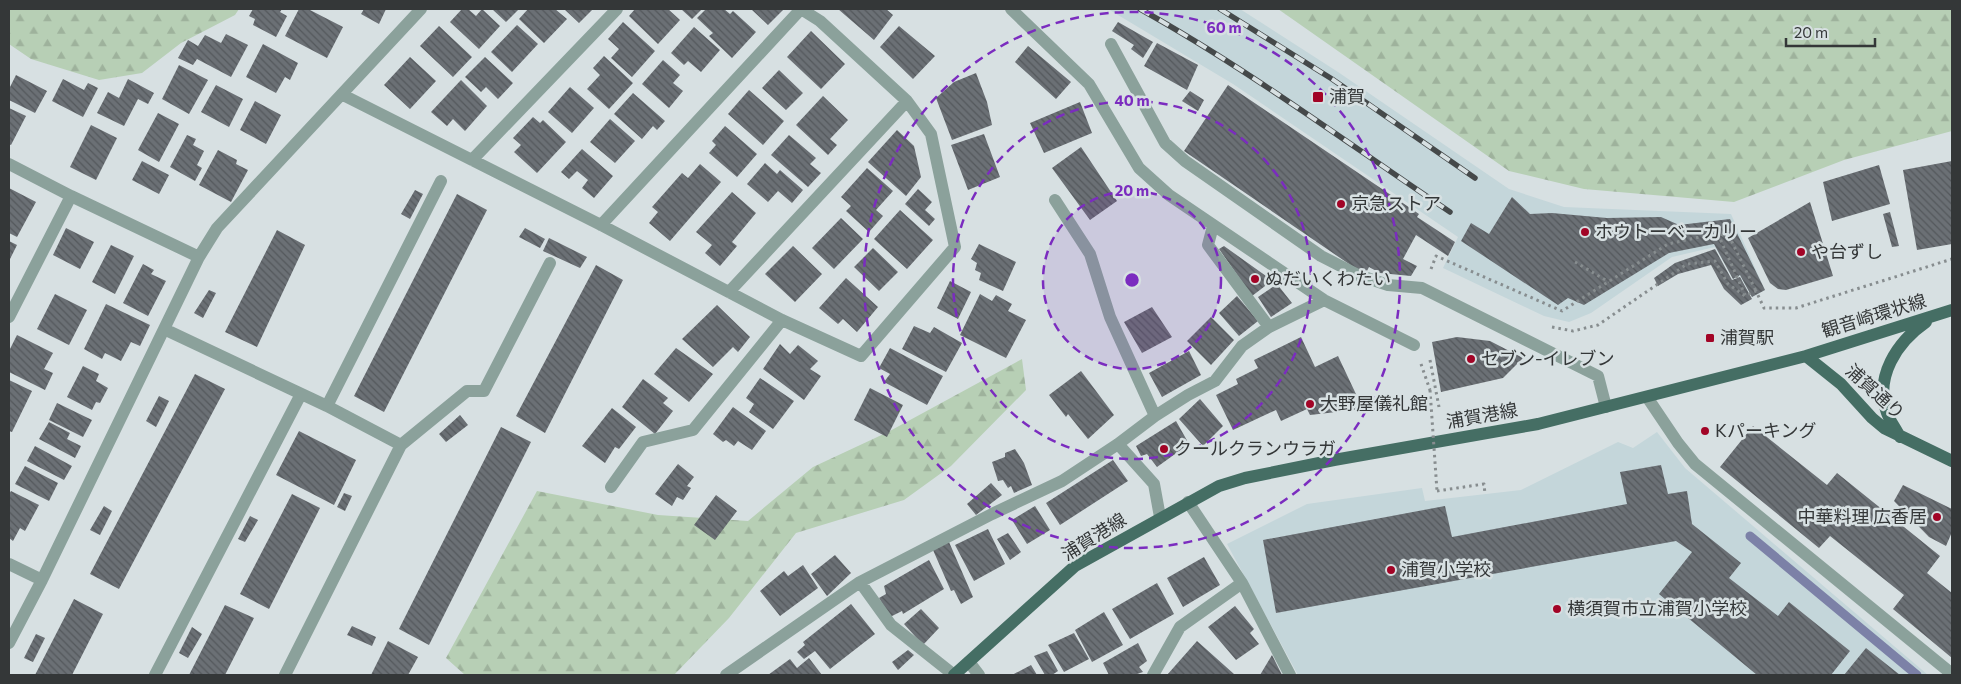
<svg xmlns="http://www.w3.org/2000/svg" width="1961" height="684" viewBox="0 0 1961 684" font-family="Commissioner,'Noto Sans JP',sans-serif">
  <defs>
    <pattern id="forest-firs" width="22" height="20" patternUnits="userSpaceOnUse" patternTransform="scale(1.25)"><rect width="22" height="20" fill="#b7cfb5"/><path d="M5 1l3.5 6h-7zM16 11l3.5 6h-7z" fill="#9eb29c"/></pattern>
    <pattern id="building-back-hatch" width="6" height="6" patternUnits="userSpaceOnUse" patternTransform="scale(1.25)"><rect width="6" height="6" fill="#6b7075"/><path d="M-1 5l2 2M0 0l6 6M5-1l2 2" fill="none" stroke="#54585c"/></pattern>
  </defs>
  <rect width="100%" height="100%" fill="#d7e0e2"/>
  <path fill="#c4d6da" d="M1108,9H1240L1338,72L1509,189L1564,207L1731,214L1765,290L1752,297L1740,276L1733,279L1715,247L1672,257L1591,313L1569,322L1544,316L1443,268L1458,237L1233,84Z
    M1657,432L1685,468L1928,675H1298L1227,544L1307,504L1422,488L1425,501L1521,490L1618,442L1633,448Z"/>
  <path fill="url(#forest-firs)" d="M9,9H239L235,15L181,43L142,73L99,80L31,59L9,44Z
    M1278,9H1952V131L1844,160L1734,202L1584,189L1509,171Z
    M1022,359L1026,390L951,466L904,500L796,533L729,618L674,675H465L446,658L537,491L658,515L748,521L813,467L888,432Z"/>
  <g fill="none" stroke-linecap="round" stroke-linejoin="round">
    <path stroke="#7c81a7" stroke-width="9" d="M1750,536L1917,675"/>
  </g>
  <path fill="url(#building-back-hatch)" d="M253,9H282L280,12L287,16L276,37L253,25L255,19L249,16Z
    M299,9H308L343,27L327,58L285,36Z
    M364,9H386L379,24L361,14Z
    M462,9H468L476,16L482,9L500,26L479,49L450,22Z
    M492,9H519L506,22Z
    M528,9H555L567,19L544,43L519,19Z
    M564,9H593L579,23Z
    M635,9H668L680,20L658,44L629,16Z
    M681,9H702L692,19Z
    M706,9H724L730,14L733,11L756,32L732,58L709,36L713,33L697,18Z
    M751,9H784L768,25Z
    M838,9H886L893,15L874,40Z
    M623,22L655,51L632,77L611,58L619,49L608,39Z
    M1118,22L1153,42L1143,58L1131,49L1134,45L1112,31Z
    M517,25L538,44L512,72L491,52Z
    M439,26L472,57L453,77L420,46Z
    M899,26L935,56L913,79L880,47Z
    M694,27L720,50L701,72L688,61L684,65L671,53Z
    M811,31L845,64L821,89L787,57Z
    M226,34L248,45L231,77L197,59L193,65L178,58L188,40L198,46L205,35L221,43Z
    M1157,43L1198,65L1187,90L1144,66Z
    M263,44L298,63L290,80L285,77L276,93L246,77Z
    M1028,46L1071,82L1056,99L1015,62Z
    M604,56L633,83L609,109L587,89L600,75L593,68Z
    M410,57L436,81L410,109L384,85Z
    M485,57L513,83L498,99L486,87L481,92L465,77Z
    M663,60L680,75L673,83L683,91L669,108L642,84Z
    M179,65L208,80L189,114L162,99Z
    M779,70L803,93L786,110L762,88Z
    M976,73L987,102L992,125L952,140L936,98L954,82Z
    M16,75L47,91L35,113L9,100V89Z
    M63,79L84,90L88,83L98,88L83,117L52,101Z
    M128,79L154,93L148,104L138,99L124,126L97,113L108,92L119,98Z
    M461,80L487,106L465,131L453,119L447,126L431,112Z
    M216,85L243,99L229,127L201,112Z
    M1228,85L1419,214L1417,217L1455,242L1448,256L1416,235L1403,259L1417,266L1411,276L1380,273L1369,267L1365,275L1184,151Z
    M570,87L594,108L572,133L548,112Z
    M749,90L784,121L763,145L728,114Z
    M1190,91L1204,100L1198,111L1182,101Z
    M633,93L665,121L657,130L653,126L642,139L614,114Z
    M823,96L848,120L830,139L837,145L828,155L796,125Z
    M255,101L281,115L266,144L240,130Z
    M1080,102L1092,133L1044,153L1030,123Z
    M9,108L26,116L11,145L9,144Z
    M158,113L179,124L159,162L138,150Z
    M533,117L540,123L543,120L566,142L537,173L514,152L521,145L513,138Z
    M610,119L635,141L615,163L590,142Z
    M91,125L117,138L96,180L70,167Z
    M725,126L757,154L737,177L709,153L716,145L712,141Z
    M897,130L914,146L921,177L906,196L868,162Z
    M984,134L1000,177L968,190L951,145Z
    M187,135L196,139L193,145L204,151L197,165L202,168L195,181L170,167Z
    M789,135L816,158L810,164L821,173L808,187L771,155Z
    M1081,147L1117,201L1090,220L1052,168Z
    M582,149L613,176L594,198L582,188L588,180L577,171L569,179L561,172Z
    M218,150L237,160L236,164L248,170L231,202L199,185Z
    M142,161L169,175L159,194L132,180Z
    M1952,161V244L1917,250L1903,170Z
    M765,163L777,174L780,170L803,190L792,203L778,191L768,202L747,184Z
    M700,164L721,182L670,241L649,223L658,212L652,207L682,173L688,178Z
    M1879,165L1890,204L1832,221L1823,182Z
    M867,168L893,191L876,210L883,216L869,232L846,211L851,206L841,197Z
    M9,188L36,202L17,237L9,233Z
    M918,189L932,202L925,210L935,219L929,226L905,204Z
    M415,190L423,194L410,219L401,214Z
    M732,192L756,213L732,242L737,246L720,266L705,253L712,245L696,232Z
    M457,194L487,210L384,412L354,396Z
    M1512,197L1530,214L1552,213L1607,218L1661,217L1679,225L1730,219L1765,290L1752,297L1740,275L1733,279L1714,244L1669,253L1584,305L1568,298L1558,305L1461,241L1471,223L1489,234Z
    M1810,202L1833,276L1786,290L1778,289L1770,283L1748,238Z
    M900,210L933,240L907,269L874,239Z
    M1890,212L1899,246L1892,247L1883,214Z
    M841,218L863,239L834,269L812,248Z
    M66,228L94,242L80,269L53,255Z
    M525,228L545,239L540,248L519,237Z
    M277,230L305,245L257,347L225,332Z
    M549,238L587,257L580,268L543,251Z
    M9,241L17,245L9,261Z
    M979,244L1016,262L1003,291L979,280L981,273L975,270L977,263L971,259Z
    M111,245L134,256L115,294L92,282Z
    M793,246L822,274L795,302L765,274Z
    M1224,246L1266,276L1269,283L1252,296L1219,249Z
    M873,248L898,272L879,291L854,267Z
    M1715,249L1732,280L1740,277L1752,299L1741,305L1724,289L1711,265L1678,274L1658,286L1654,278L1675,263Z
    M143,264L154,270L151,274L166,281L148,316L123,303Z
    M596,265L623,280L545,433L516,416Z
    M846,278L878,307L857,332L843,319L838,324L819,308Z
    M950,281L971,292L958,319L937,308Z
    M1277,284L1292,303L1271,317L1258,297Z
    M209,290L216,293L203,318L194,313Z
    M55,294L87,310L69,345L37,329Z
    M980,294L992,301L996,295L1012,304L1008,311L1026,320L1006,358L960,335Z
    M1237,296L1258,321L1239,336L1219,313Z
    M106,304L150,325L140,346L131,342L121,361L105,353L102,359L84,349Z
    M717,305L750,337L738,352L733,347L713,367L682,339Z
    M1152,307L1172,337L1142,353L1124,322Z
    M1211,317L1234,340L1211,365L1187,341Z
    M914,326L930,333L934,327L962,343L946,372L902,349Z
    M17,335L53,353L44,369L53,373L45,390L9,372V351Z
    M1301,337L1315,367L1338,356L1363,409L1310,415L1307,409L1281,421L1276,410L1233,430L1216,395L1238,384L1236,379L1258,368L1254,360Z
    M1457,337L1490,341L1523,358L1503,378L1441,392L1432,342Z
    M780,344L790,354L798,345L818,361L810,369L821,376L804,400L763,369Z
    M676,348L713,374L689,402L654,374Z
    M890,348L943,376L927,405L884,382L890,374L879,368Z
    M1189,351L1201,375L1162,397L1149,373Z
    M83,366L99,374L96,381L108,388L100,403L96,402L92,410L67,397Z
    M1081,371L1114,415L1088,439L1068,414L1066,417L1049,395Z
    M195,374L225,389L119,589L90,574Z
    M760,378L794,401L773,429L749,412L754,404L746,398Z
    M643,379L668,398L663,403L673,411L655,434L622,407Z
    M9,380L32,391L12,432L9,431Z
    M870,388L903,405L887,437L854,420Z
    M159,396L169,401L156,427L146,421Z
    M1200,399L1223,426L1203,446L1179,419Z
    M57,403L92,420L83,437L49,420Z
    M733,407L766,431L752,450L738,441L734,446L726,440L723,442L713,434Z
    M612,408L636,427L619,449L615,447L605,463L582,446Z
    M460,415L468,425L446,442L439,434Z
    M1176,421L1189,444L1157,467L1147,454L1141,456L1136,446Z
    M49,422L70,433L67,439L81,446L75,458L39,439Z
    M1753,426L1827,485L1837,473L1940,556L1927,573L1952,593V658L1893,609L1904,595L1830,536L1819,548L1720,467Z
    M501,427L531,442L429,645L399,629Z
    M299,431L356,460L334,505L276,475Z
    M35,446L72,466L64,480L27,461Z
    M1015,449L1024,463L1032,485L1014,493L1011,486L1008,488L1003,480L998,481L992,462L1005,457V453Z
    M1113,460L1128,481L1060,525L1046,503Z
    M678,464L694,477L687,486L691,488L683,500L677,497L672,506L655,494Z
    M1661,465L1668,494L1687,491L1692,524L1741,563L1729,578L1778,616L1789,602L1850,651L1831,675H1757L1659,594L1692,552L1676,541L1276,613L1263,540L1445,506L1452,537L1627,504L1620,472Z
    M25,466L58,483L49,501L15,484Z
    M991,483L1002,495L976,515L967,504Z
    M1903,485L1952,509V532L1946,546L1929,537L1894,501Z
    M11,491L39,505L25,531L20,528L13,541L9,538V494Z
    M344,493L352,496L345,511L337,507Z
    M292,494L320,508L269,609L240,594Z
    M716,495L737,511L715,540L694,525Z
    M104,506L112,511L100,535L90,530Z
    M1035,506L1050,530L1027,544L1012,520Z
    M250,516L258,520L245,542L238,539Z
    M988,529L1005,564L974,581L955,545Z
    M1008,533L1021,552L1010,560L997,539Z
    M949,542L973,597L961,604L954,590L951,591L933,550Z
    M835,555L851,573L827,596L811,574Z
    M1204,557L1220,585L1183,607L1167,578Z
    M929,560L944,589L903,614L902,611L890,617L879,598L886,594L884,586Z
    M803,565L818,588L780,616L760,591L784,571L788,576Z
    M1157,583L1174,614L1130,639L1112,609Z
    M74,599L103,614L72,675H35Z
    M851,604L875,634L830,669L815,651L804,659L797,652L805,645L803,642Z
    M225,605L254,618L225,675H189Z
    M1235,606L1254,629L1250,633L1259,644L1236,660L1208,627Z
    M921,609L939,628L923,645L904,624Z
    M1104,612L1123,645L1092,662L1075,630Z
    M352,626L376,637L372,646L347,635Z
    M192,627L202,634L188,658L179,653Z
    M1074,633L1089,659L1064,672L1048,645Z
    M36,634L45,638L33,662L24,658Z
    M388,641L418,657L408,675H371Z
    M1197,641L1234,674L1233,675H1167Z
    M1138,643L1147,661L1139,667L1143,672L1134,675H1109L1103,663Z
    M1866,648L1900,675H1844Z
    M908,650L914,655L898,670L892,662Z
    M1047,651L1058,671L1052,675H1045L1034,656Z
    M1272,655L1282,675H1260Z
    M809,658L822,675H768L790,659L797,668Z
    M1031,665L1037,675H1012Z"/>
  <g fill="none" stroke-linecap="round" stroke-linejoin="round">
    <path stroke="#878d8f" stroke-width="3" stroke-dasharray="2.5 4" stroke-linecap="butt" d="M1718,234L1745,295
      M1575,262L1609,282
      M1431,269L1436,256L1562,311L1668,244L1718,233L1730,238L1756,291
      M1552,327L1573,331L1598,325L1687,264L1715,261L1728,284L1745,296L1756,291L1764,308H1796L1952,259
      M1430,360L1439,407
      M1421,364L1430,390
      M1437,491L1484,484L1485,494"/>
    <path stroke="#8ba19b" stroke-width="12" d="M1011,9L1089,84L1139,168L1169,195L1324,300L1414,345
      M1111,44L1165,143L1185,161L1321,256L1358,275L1388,285L1422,288L1598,376L1606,407
      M343,95L601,225L782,320L861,356L955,247L931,134L907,101L820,21L801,9
      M472,160L617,9
      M9,164L71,196L199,257
      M1055,200L1090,254L1110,317L1155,416
      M601,225L801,9
      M1213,226L1208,245L1269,327
      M729,292L907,101
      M9,317L71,196
      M164,329L327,406L401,445
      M1647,397L1678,443L1695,464L1952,674
      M327,406L441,181
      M1118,444L1154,484L1160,517
      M611,487L643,442L693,430L782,320
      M1188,502L1242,583L1290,675
      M9,564L42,580
      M860,582L891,625L954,675
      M9,643L42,580L199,257L217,228L421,9
      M969,662L979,675
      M155,675L301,394
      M285,675L401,445L467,391H484L550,263
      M726,675L860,582L992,514L1062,481L1118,444L1155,416L1188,395L1215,381L1242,346L1269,327L1324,300
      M1153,675L1180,627L1242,583"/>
    <path stroke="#456e64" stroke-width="12" d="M1806,356L1841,384L1872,418L1884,428L1952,461
      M1900,437C1896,429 1890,421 1887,413C1874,377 1897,342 1926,322
      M954,675L1075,566L1219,486L1245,478L1334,460L1538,424L1806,356L1952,310"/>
    <g stroke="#45494a" stroke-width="5.5">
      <path id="rail" d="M1140,9C1248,69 1347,143 1450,212
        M1220,9L1332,79L1475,178"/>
    </g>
    <use href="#rail" stroke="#d7e0e2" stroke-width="4" stroke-dasharray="11" stroke-linecap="butt"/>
    <path stroke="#878d8f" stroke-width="3" stroke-dasharray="2.5 4" stroke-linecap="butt" d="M1430,390L1437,491"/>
  </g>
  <circle cx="1132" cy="280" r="89" fill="#7b2cbf" fill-opacity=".12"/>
  <g fill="none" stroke="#7b2cbf" stroke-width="2.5" stroke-dasharray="9 6">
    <circle cx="1132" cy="280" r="89"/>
    <circle cx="1132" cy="280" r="179"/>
    <circle cx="1132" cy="280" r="268"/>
  </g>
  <g fill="#a20426" stroke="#d7e0e2" stroke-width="2">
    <rect x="1312" y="91" width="12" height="12" rx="2.5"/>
    <circle cx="1341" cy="204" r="5"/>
    <circle cx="1585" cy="232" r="5"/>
    <circle cx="1801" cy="252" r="5"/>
    <circle cx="1255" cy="279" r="5"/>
    <rect x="1705" y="333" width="10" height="10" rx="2.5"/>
    <circle cx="1471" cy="359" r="5"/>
    <circle cx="1310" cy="404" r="5"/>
    <circle cx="1705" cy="431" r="5"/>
    <circle cx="1164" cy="449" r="5"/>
    <circle cx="1937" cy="517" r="5"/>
    <circle cx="1391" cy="570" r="5"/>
    <circle cx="1557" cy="609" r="5"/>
  </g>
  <g text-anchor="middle" stroke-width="5" stroke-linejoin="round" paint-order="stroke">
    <g font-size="18" fill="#343738" stroke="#d7e0e2" text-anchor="start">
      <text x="1329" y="103">浦賀</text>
      <text x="1351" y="210">京急ストア</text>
      <text x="1595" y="238">ホウトーベーカリー</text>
      <text x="1811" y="258">や台ずし</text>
      <text x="1265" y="285">ぬだいくわたい</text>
      <text x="1720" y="344">浦賀駅</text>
      <text x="1481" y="365">セブン-イレブン</text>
      <text x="1320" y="410">大野屋儀礼館</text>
      <text x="1715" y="437">Kパーキング</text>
      <text x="1174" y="455">クールクランウラガ</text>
      <text x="1927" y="523" text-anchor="end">中華料理 広香居</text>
      <text x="1401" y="576">浦賀小学校</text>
      <text x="1567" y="615">横須賀市立浦賀小学校</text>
    </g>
    <g font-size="18" fill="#343738" stroke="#d7e0e2">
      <text transform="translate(1874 316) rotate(-17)" y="6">観音崎環状線</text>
      <text transform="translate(1875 392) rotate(42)" y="6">浦賀通り</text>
      <text transform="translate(1482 416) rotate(-10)" y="6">浦賀港線</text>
      <text transform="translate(1094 537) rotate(-32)" y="6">浦賀港線</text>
    </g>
  </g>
  <circle cx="1132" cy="280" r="8" fill="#7b2cbf" stroke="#d7e0e2" stroke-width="2.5"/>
  <g font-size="15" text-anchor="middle" font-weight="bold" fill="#7b2cbf" stroke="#d7e0e2" stroke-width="5" stroke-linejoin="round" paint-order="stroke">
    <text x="1224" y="33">60 m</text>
    <text x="1132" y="106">40 m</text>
    <text x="1132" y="196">20 m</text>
  </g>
  <rect width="1961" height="684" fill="none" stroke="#343738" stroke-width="20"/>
  <path d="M1786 38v8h89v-8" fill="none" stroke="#343738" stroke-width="2.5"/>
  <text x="1794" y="38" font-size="15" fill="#343738" stroke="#d7e0e2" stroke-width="4" paint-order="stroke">20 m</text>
</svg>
